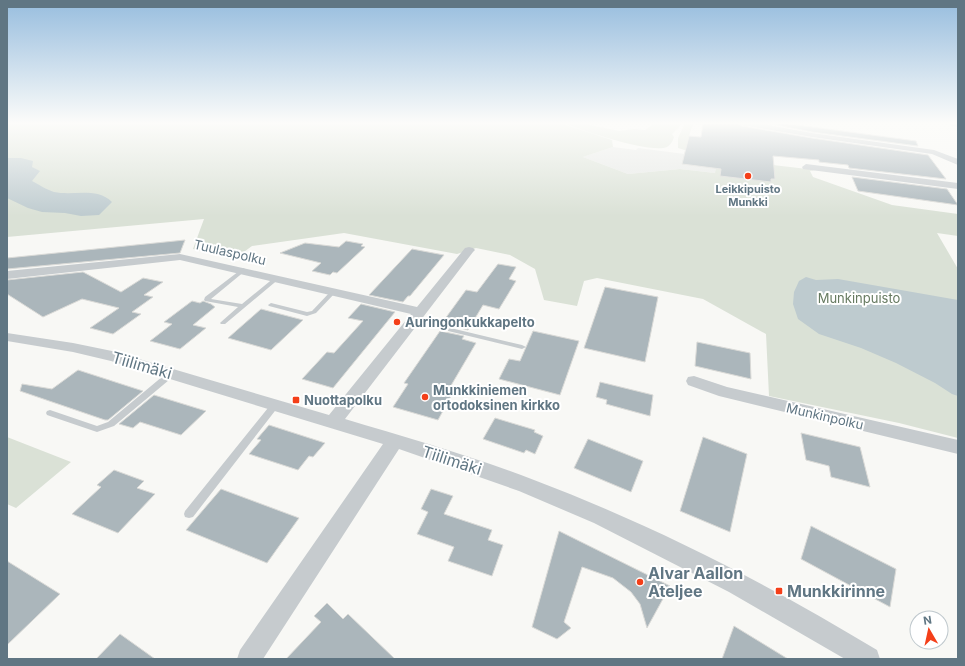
<svg xmlns="http://www.w3.org/2000/svg" width="965" height="666" viewBox="0 0 965 666" font-family="Inter,sans-serif">
  <rect width="100%" height="100%" fill="#f8f8f5"/>
  <path fill="#e6e8e6" d="M613,147L636,150L638,148L755,163L715,173L680,169L628,174L583,157Z"/>
  <path fill="#dae1d6" d="M7,123H560L612,140L613,147L583,157L628,174L680,169L715,173L717,164L755,163L816,170L810,171L813,177L892,205L958,214V236L937,233L958,269V438L899,423L769,396L766,334L703,299L597,278L584,281L577,306L544,300L535,269L510,255L476,248L457,254L344,233L252,246L233,260L193,249L204,219L7,237Z
    M563,123H580L619,131L634,129L645,130L655,123H679L680,126L672,134L674,137C673,140 671,145 667,147C651,154 581,130 563,123Z
    M685,123H716L706,125L694,124C688,133 688,141 691,152L678,148V138Z
    M7,437L71,462L16,508L7,504Z"/>
  <path fill="#becbcf" d="M7,158H21L33,161L32,167L40,171L32,181C38,184 47,190 54,192C73,196 97,187 112,202L99,215L81,216L65,213L42,212L28,208L7,198Z
    M806,277L816,280L838,279L958,300V396L952,394L935,383L896,363L861,348L819,334L798,319L793,304L794,292L799,281Z"/>
  <path fill="#abb6bb" stroke="#dadad7" d="M703,123H738L742,126L812,138L928,155L946,179L849,168L848,165L819,162V160L773,156L775,179H771V182L720,176L721,169L682,164L689,136L701,137Z
    M766,123H783L916,141L918,146L812,132Z
    M852,177L947,189L958,205L858,191Z
    M185,240L180,253L7,269V258Z
    M346,241L363,244L361,246L365,247L337,273L333,272L330,275L312,271L321,263L280,253L305,243L339,247Z
    M412,249L444,255L410,296H408L403,302L369,295Z
    M498,264L516,267L509,279L516,281L499,309L483,305L468,330L442,323L466,290L477,292Z
    M83,272L121,292L143,278L163,282L144,295L153,297L132,312L141,314L113,334L90,328L119,308L82,299L43,317L7,294V280Z
    M605,287L658,297L645,362L584,348Z
    M192,301L200,303L203,301L211,304L215,307L193,325L206,328L180,349L150,341L172,324L164,322Z
    M361,304L395,312L333,388L302,379L327,352L334,353L363,321L348,318Z
    M261,309L303,320L271,350L228,338Z
    M440,331L464,336L462,339L476,343L446,394L451,396L438,420L393,407L408,384L404,383Z
    M533,331L579,341L560,395L499,379L509,359L520,361Z
    M697,342L750,353L751,379L695,366Z
    M78,370L143,391L108,420H105L20,391L22,384L52,389Z
    M600,382L653,395L650,416L606,404L607,400L596,397Z
    M154,395L206,411L181,435L140,422L133,428L119,424Z
    M495,418L535,430L534,432L543,436L535,454L526,450L524,453L483,439Z
    M269,425L325,443L313,457L309,456L298,470L249,454L261,440L257,439Z
    M801,433L860,447L870,487L831,477L829,466L806,460Z
    M703,437L747,454L730,532L680,511Z
    M588,439L643,461L631,492L574,468Z
    M114,470L144,481L137,488L155,494L118,533L72,514L101,487L97,485Z
    M221,489L299,518L267,563L186,530Z
    M431,489L453,496L444,514L492,530L488,540L503,545L492,576L448,561L454,547L417,534L428,512L421,509Z
    M811,526L896,569L890,607L801,559Z
    M559,531L670,586L647,628L640,604L631,592L613,578L582,567L564,622L571,628L557,639L532,627Z
    M7,561L60,594L7,645Z
    M327,603L343,619L348,614L395,659H286L321,622L314,616Z
    M734,626L788,659H722Z
    M120,634L155,659H96Z"/>
  <g fill="none" stroke-linecap="round" stroke-linejoin="round">
    <path fill="#c6cbce" fill-rule="evenodd" d="M243,268L245,269V271L211,299L242,304L275,277L277,276L280,278L225,324H221L220,323L221,322L238,307L205,301L204,300L205,297Z
      M333,290L336,292L335,293L316,313L307,316L269,306L268,305L271,303L307,312L312,311L331,291Z
      M413,319L522,345L526,347L522,349L411,322L410,321Z
      M172,370L175,371L176,373L175,375L114,426L97,432L94,431L47,415L46,413L47,411L50,410L97,426L108,422L169,371Z
      M275,402L278,403L279,405L278,407L193,517L189,518L185,517L184,514L185,511L272,403Z"/>
    <path fill="#c6cbce" fill-rule="evenodd" d="M739,123H756L812,133L934,150L958,159V165L932,154L812,137L742,125Z
      M806,164L958,183V189L803,169L802,167Z
      M469,247L473,248L475,250L473,252L345,419C408,438 472,456 534,480C653,525 768,584 877,650L880,659H845L729,592L594,523L519,491L399,449L263,659H237L240,650L383,444L111,361L73,352L7,341V333L73,343L112,351L329,415L411,314L180,260L7,279V271L180,254L417,307L465,248Z
      M694,376L727,387L958,440V454L719,396L688,385L686,381L688,377Z"/>
    <path fill="#c6cbce" fill-rule="evenodd" d="M948,123H958V127L949,125Z"/>
  </g>
  <linearGradient id="sky" x2="0" y2="1"><stop stop-color="#97bdde"/><stop offset="0.57" stop-color="#fcfcfa"/><stop offset="1" stop-color="#fcfcfa" stop-opacity="0"/></linearGradient>
  <rect width="965" height="216" fill="url(#sky)"/>
  <g fill="#f43f19" stroke="#fff" stroke-width="1.5">
    <circle cx="748" cy="176" r="4"/>
    <circle cx="397" cy="322" r="4"/>
    <circle cx="425" cy="397" r="4"/>
    <rect x="292" y="396" width="8" height="8" rx="2"/>
    <circle cx="640" cy="582" r="4"/>
    <rect x="775" y="587" width="8" height="8" rx="2"/>
  </g>
  <g text-anchor="middle" stroke-width="4" stroke-linejoin="round" paint-order="stroke">
    <g font-size="11" font-weight="bold" fill="#607683" stroke="#fff">
      <text x="748" y="193">Leikkipuisto<tspan x="748" dy="13">Munkki</tspan></text>
    </g>
    <g font-size="13" fill="#607683" stroke="#fff">
      <text transform="translate(230 252) rotate(13)" y="5">Tuulaspolku</text>
      <text transform="translate(825 416) rotate(13)" y="5">Munkinpolku</text>
    </g>
    <g font-size="13" fill="#667a60" stroke="#fff">
      <text x="859" y="303">Munkinpuisto</text>
    </g>
    <g font-size="13" font-weight="bold" fill="#607683" stroke="#fff" text-anchor="start">
      <text x="405" y="327">Auringonkukkapelto</text>
      <text x="433" y="395">Munkkiniemen<tspan x="433" dy="15">ortodoksinen kirkko</tspan></text>
      <text x="304" y="405">Nuottapolku</text>
    </g>
    <g font-size="16" fill="#607683" stroke="#fff">
      <text transform="translate(142 365) rotate(16)" y="6">Tiilimäki</text>
      <text transform="translate(452 460) rotate(18)" y="6">Tiilimäki</text>
    </g>
    <g font-size="16" font-weight="bold" fill="#607683" stroke="#fff" text-anchor="start">
      <text x="648" y="579">Alvar Aallon<tspan x="648" dy="18">Ateljee</tspan></text>
      <text x="787" y="597">Munkkirinne</text>
    </g>
  </g>
  <rect width="965" height="666" fill="none" stroke="#607683" stroke-width="16"/>
  <g transform="translate(929 630) rotate(351)"><circle r="19" fill="#ffffff" stroke="#bfc8cd"/>
  <path d="M0-3L7 15L0 10L-7 15Z" fill="#f43f19"/>
  <text y="-6" font-size="11" font-weight="bold" text-anchor="middle" fill="#607683">N</text>
  </g>
</svg>
